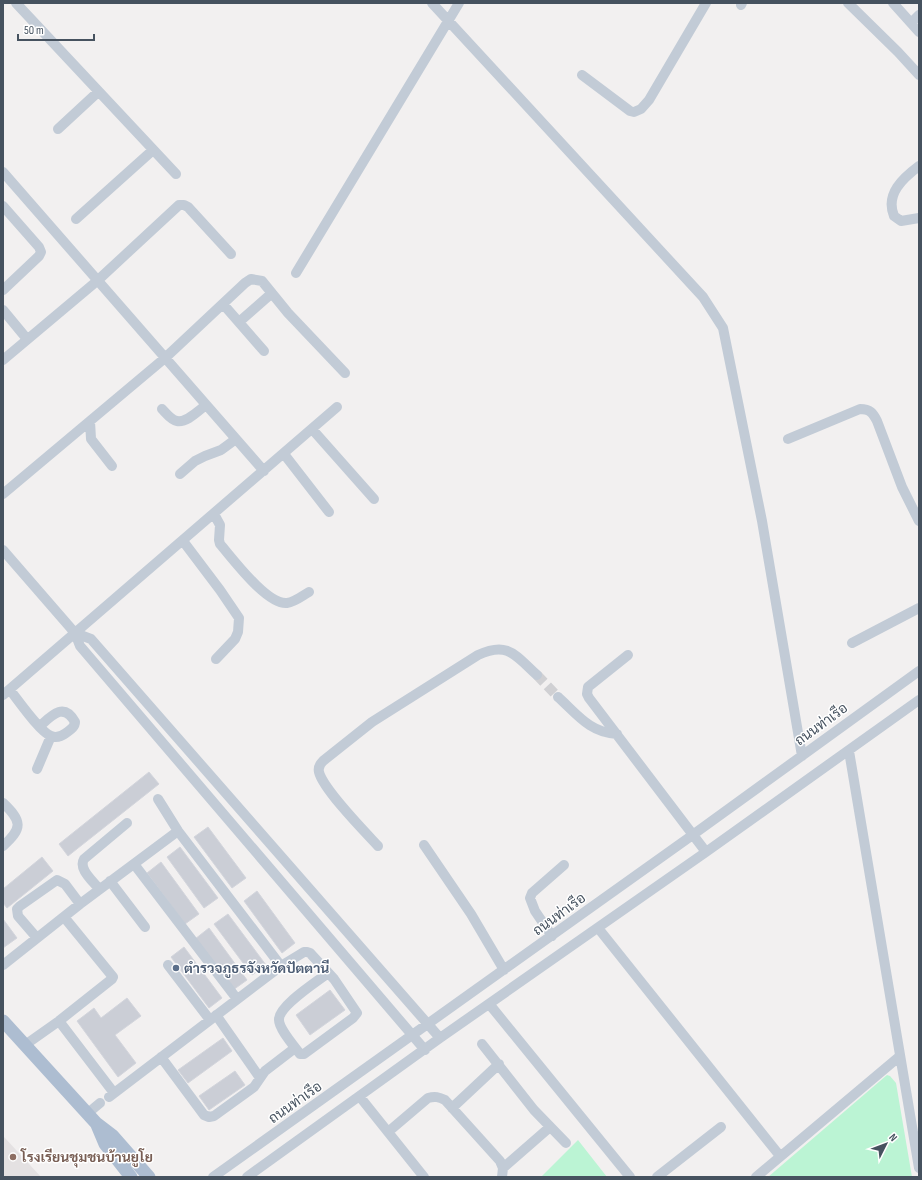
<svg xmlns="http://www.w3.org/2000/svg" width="922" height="1180" viewBox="0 0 922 1180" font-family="'Sofia Sans Condensed',Sarabun,sans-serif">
  <rect width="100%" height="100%" fill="#f2f0f0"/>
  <path fill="#e4e1e2" d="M3,1136L5,1138L41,1177H3Z"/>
  <path fill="#bbf4d4" d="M887,1075L890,1076L896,1083L912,1177H768Z
    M578,1140L607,1177H541Z"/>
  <path fill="#cbced6" stroke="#d3d5dc" d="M149,772L159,784L68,856L59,844Z
    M208,827L246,878L232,888L194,837Z
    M180,847L218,898L204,908L167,857Z
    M42,857L53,871L7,908L3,903V889Z
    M161,862L199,914L185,924L147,873Z
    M257,891L295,943L282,953L244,901Z
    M228,914L266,965L252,975L214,924Z
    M3,919L17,938L3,948Z
    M209,928L247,980L233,990L195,939Z
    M184,947L222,998L209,1008L171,957Z
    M330,990L345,1010L310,1035L296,1015Z
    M127,998L141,1016L115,1035L136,1063L118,1077L77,1021L94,1008L101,1018Z
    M223,1038L232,1051L188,1083L178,1070Z
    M235,1071L245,1085L209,1110L199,1096Z"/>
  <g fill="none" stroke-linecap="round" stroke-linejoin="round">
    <path stroke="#d0d0d3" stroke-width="10" stroke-dasharray="10 5" stroke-linecap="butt" d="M537,675L558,697"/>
    <path stroke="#c2cbd6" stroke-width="10" d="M16,3L176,174
      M432,3L703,297L723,328L762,521L802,756
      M848,3L898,52L919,75
      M893,3L919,32
      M741,5L742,3
      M911,23L919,15
      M582,75L630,111L634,112L641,109L649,100L706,3
      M58,129L98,92
      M919,166C903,178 885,194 894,216L901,221L919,218
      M3,172L264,471
      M3,206L39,247L41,252L39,256L3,290
      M76,219L153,150
      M296,273L459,3
      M223,304L264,351
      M3,310L27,339
      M239,322L272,293
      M3,360L97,281L179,205H184L188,207L231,254
      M162,409C166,413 171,420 177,421C187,423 199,410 206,405
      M90,421L91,439L112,466
      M312,429L374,499
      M788,439L860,409C870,409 873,413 877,421L902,487L919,521
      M284,454L329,512
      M180,474L195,461L205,456L221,450L236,439
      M3,494L165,358L245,283L251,279L262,281L288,313L345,373
      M214,514L220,525L219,540L220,544C233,559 267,605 287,603C295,602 302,596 309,592
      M183,541L220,590L239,618L238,632L235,639L216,659
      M3,550L75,633L80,646L425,1050
      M75,633L91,639L440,1038
      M852,643L919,608
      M628,655L588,687L587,694L589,698L706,852
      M10,690C18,700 40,732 51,736C56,738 62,736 66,733C70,730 75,727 75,722C64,702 52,715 40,726
      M3,695L337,407
      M558,697C577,714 590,733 617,734
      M849,751L919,1168
      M37,769L51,736
      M158,799L178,831L281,966
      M3,803C22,821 23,828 3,846
      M424,845L471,914L504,970
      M378,846C364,831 323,789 319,772C318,768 320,764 323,761L372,722L478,655C508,641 515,655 537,675
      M134,864L237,999
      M110,881L145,927
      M99,889C93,881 78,869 84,859L127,823
      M598,928L780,1156
      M552,936L535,911L530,898L532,893L564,865
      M37,938L18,916L17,909L20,906L57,880L65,884L80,904
      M3,965L80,904L178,831
      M168,965L210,1020
      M490,1005L630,1177
      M216,1015L260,1078
      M59,1021L114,1093
      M482,1044L534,1110L566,1143
      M25,1045L59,1021L112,979L113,977L64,917
      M161,1057L204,1115L209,1117L214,1116L254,1087L265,1071L295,1048
      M109,1097L281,966L304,952H307L310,953L334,979L357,1013L353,1018L304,1054H300C295,1047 279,1029 279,1020C278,1006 318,981 328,973
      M360,1097L424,1177
      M452,1108L499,1064
      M88,1113L100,1103
      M388,1132L428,1098C435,1096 439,1097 445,1100L500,1161L503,1168L502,1177
      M503,1168L550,1127
      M213,1177L687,839L919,671
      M247,1177L440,1038L706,852L919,700
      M657,1177L721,1127
      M756,1177L900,1056"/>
    <path stroke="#adbdd1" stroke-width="13" d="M3,1021L96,1123L113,1136L149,1177
      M97,1125L105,1144L131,1177"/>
  </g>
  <circle fill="#5c6f8a" stroke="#fff" stroke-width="1.5" cx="176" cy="968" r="4"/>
  <circle fill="#8d6e63" stroke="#fff" stroke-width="1.5" cx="13" cy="1157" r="4"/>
  <g text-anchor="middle" stroke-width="3" stroke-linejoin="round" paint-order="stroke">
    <g font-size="14" fill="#46525f" stroke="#fff">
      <text transform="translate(821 724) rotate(-36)" y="5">ถนนท่าเรือ</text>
      <text transform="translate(559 914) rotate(-36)" y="5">ถนนท่าเรือ</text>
      <text transform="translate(295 1102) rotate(-35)" y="5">ถนนท่าเรือ</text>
    </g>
    <g font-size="14" font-weight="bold" fill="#4e5e75" stroke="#fff" text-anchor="start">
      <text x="184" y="973">ตำรวจภูธรจังหวัดปัตตานี</text>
    </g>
    <g font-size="14" font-weight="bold" fill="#785e54" stroke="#fff" text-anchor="start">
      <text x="21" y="1162">โรงเรียนชุมชนบ้านยูโย</text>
    </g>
  </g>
  <rect width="922" height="1180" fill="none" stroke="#46525f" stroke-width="8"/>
  <g transform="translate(886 1144) rotate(48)" stroke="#ffffff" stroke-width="3" paint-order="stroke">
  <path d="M0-3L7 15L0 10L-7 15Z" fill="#46525f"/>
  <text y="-6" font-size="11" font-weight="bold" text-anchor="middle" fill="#46525f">N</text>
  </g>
  <path d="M18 34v6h76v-6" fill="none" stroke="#46525f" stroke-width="2"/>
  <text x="24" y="34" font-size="12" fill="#46525f" stroke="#ffffff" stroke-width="3" paint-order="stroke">50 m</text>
</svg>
